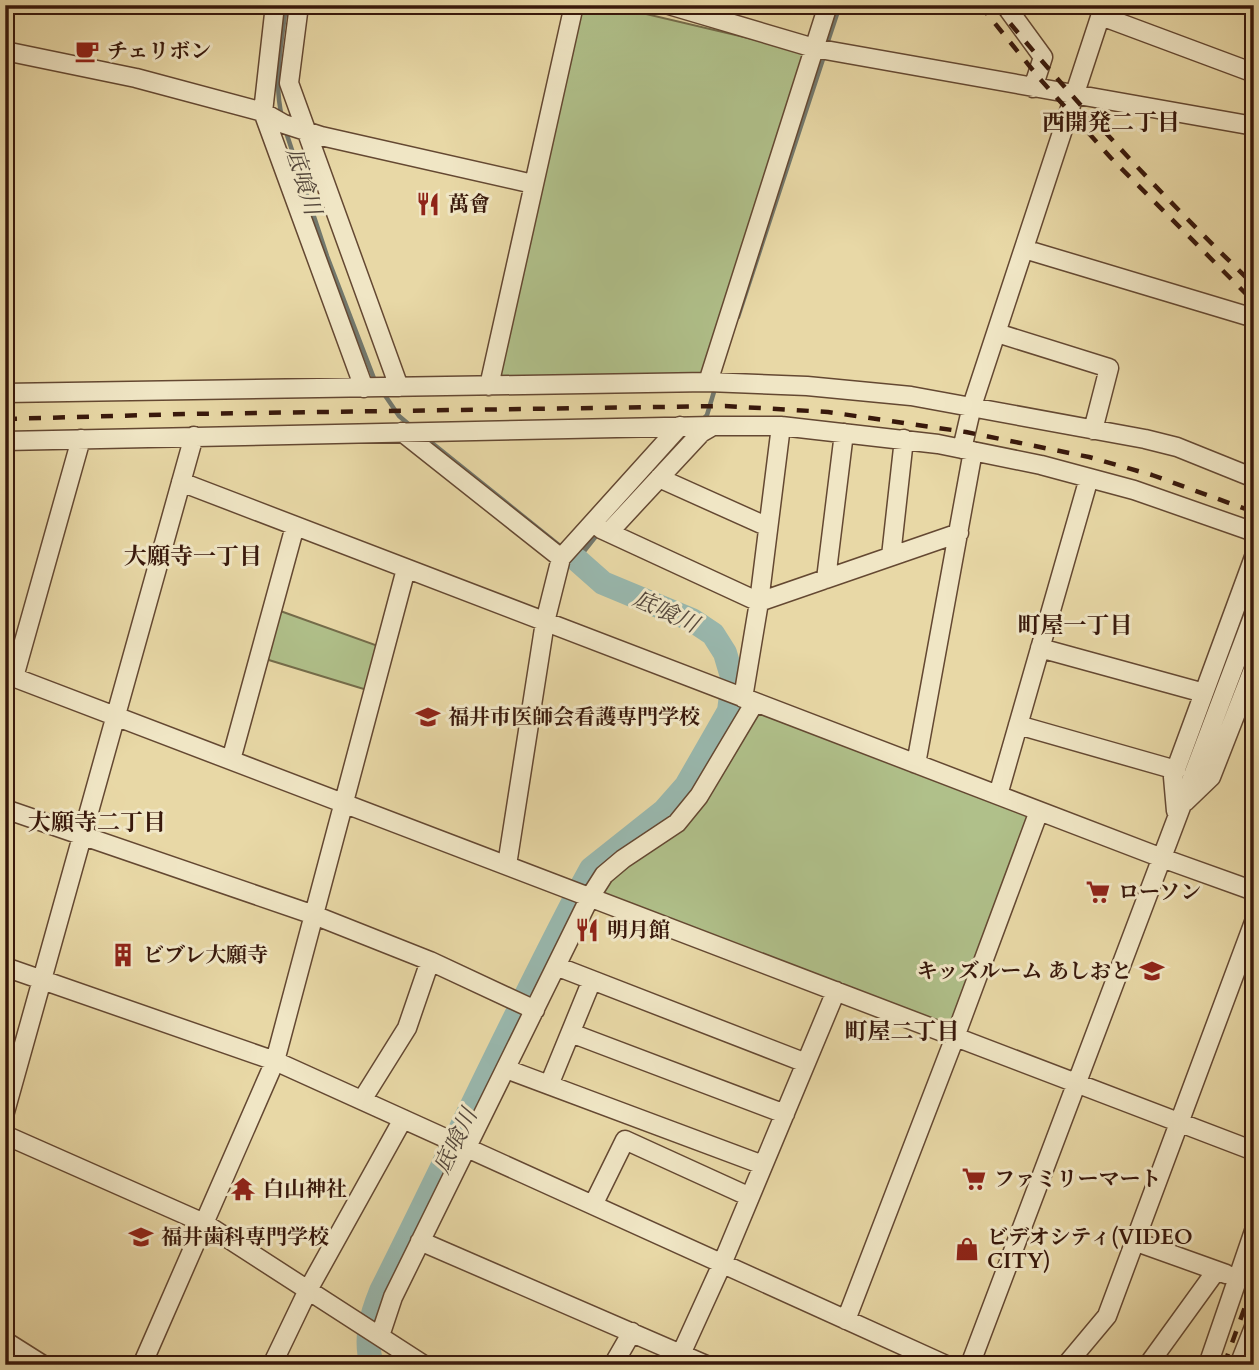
<svg xmlns="http://www.w3.org/2000/svg" width="1259" height="1370" viewBox="0 0 1259 1370" font-family="Cardo,'Noto Serif JP',serif">
  <rect width="100%" height="100%" fill="#e8d8a6"/>
  <filter id="stains"><feTurbulence type="fractalNoise" baseFrequency=".00286" numOctaves="4"/><feColorMatrix values="0 0 0 0 .2 0 0 0 0 .09 0 0 0 0 .02 0 0 0 .5 -.17"/></filter>
  <radialGradient id="worn" r=".72"><stop offset=".6" stop-color="#630" stop-opacity="0"/><stop offset="1" stop-color="#630" stop-opacity=".3"/></radialGradient>
  <path fill="#b0c08a" stroke="#746c4a" stroke-width="2" d="M581,5H608L807,52L703,382L496,386Z
    M272,608L381,647L367,690L259,657Z
    M755,702L1039,811L955,1037L590,897L684,814Z"/>
  <g fill="none" stroke-linecap="round" stroke-linejoin="round">
    <path stroke="#72786d" stroke-width="4.5" d="M827,44L840,5
      M282,117C273,81 282,42 286,5
      M285,129L327,256L375,381
      M738,317L825,53
      M382,391L399,416L412,427
      M700,422L707,415L716,385
      M427,439L565,550
      M571,555L577,560L600,531"/>
    <path stroke="#99b8ae" stroke-width="24" d="M372,1365C364,1339 371,1316 381,1291C448,1158 510,1022 580,889L591,869L664,811L686,786L729,711L733,680L725,653L713,634L692,620L603,583L577,560"/>
    <g stroke="#644832" stroke-width="21">
      <path id="minor" d="M275,5L263,112L364,388
        M299,5L289,83L399,387
        M669,5L814,48L1254,126
        M1005,5L1043,57L1033,88
        M1101,16L1254,73
        M5,51L136,78L263,112L284,124L321,136L533,184
        M1024,249L1254,318
        M997,333L1109,368L1093,430
        M708,382L828,5
        M489,386L574,5
        M5,393L708,382L807,386L911,396L1145,439L1177,447L1254,478
        M402,432L561,558
        M5,441L713,426
        M962,449L972,406L1104,5
        M659,478L768,527
        M181,482L1162,858L1254,891
        M601,529L759,602L959,533
        M609,532L701,433L713,426H781L938,444L1041,465L1134,490L1254,532
        M891,556L904,439
        M826,579L844,433
        M1040,648L1204,693
        M5,674L1254,1151
        M14,677L81,439
        M743,698L759,602L781,426
        M1018,725L1176,770
        M231,760L295,526
        M916,764L973,451
        M998,795L1089,478
        M1185,802L1211,777L1254,667
        M5,809L314,915L430,961L535,1010
        M1176,811L1173,777L1254,557
        M507,865L545,622L561,558L680,426
        M556,966L806,1063
        M5,967L275,1061L946,1365
        M571,1033L785,1114
        M506,1069L763,1165
        M549,1085L592,980
        M362,1100L407,1028L430,961
        M5,1112L194,436
        M5,1135L204,1223L424,1365
        M593,1205L625,1140L750,1197
        M420,1241L706,1365
        M1134,1241L1226,1274
        M846,1320L955,1037L1039,811
        M380,1336L393,1297L590,897L604,875L623,859L677,823L699,796L755,702
        M5,1341L43,1365
        M142,1365L275,1061L406,569
        M272,1365L308,1290L403,1119
        M613,1365L632,1332
        M676,1365L722,1264L836,991
        M970,1365L1254,614
        M1066,1365L1107,1316L1254,922
        M1148,1365L1216,1271
        M1208,1365L1254,1231
        M1239,1365L1254,1327"/>
    </g>
    <use href="#minor" stroke="#f0e6c5" stroke-width="18"/>
    <path stroke="#38180b" stroke-width="4.5" stroke-dasharray="12 12" stroke-linecap="butt" d="M980,5L1040,79L1111,158L1254,302
      M995,5C1076,104 1162,196 1254,285
      M5,419L186,414L725,406L828,412L966,432L1089,457L1152,475L1254,512
      M1224,1365L1254,1282"/>
  </g>
  <defs>
    <g id="cafe-bare" transform="scale(1.89)"><path d="M-5.5-4.5H6V0H3Q3 3.5 0 3.5H-2.5Q-5.5 3.5-5.5 0ZM3-3.2v2h1.7v-2ZM-6 4.5H4V6H-6Z" fill="#8f2418" stroke="#f0e6c5" stroke-width="2.5" paint-order="stroke"/></g>
    <g id="restaurant-bare" transform="scale(1.89)"><path d="M-5-6h1v4h1v-4h1v4h1v-4h1v5L-1.5 .5V6h-2V.5L-5-1ZM5-6V6H3V1.5H1.5Q1.5-4 5-6Z" fill="#8f2418" stroke="#f0e6c5" stroke-width="2.5" paint-order="stroke"/></g>
    <g id="university-bare" transform="scale(1.89)"><path d="M0-5L7-2L0 1L-7-2ZM-4 1L0 2.5L4 1V4Q0 6-4 4Z" fill="#8f2418" stroke="#f0e6c5" stroke-width="2.5" paint-order="stroke"/></g>
    <g id="supermarket-bare" transform="scale(1.89)"><path d="M-6-5.5h2.5l.6 2H6L4.5 2H-2.5L-4.4-4H-6ZM-1.5 3.2a1.3 1.3 0 1 0 .1 0ZM3 3.2a1.3 1.3 0 1 0 .1 0Z" fill="#8f2418" stroke="#f0e6c5" stroke-width="2.5" paint-order="stroke"/></g>
    <g id="building-bare" transform="scale(1.89)"><path d="M-4-6H4V6H1V3H-1V6H-4ZM-2.5-4.3h1.7v1.8h-1.7ZM.8-4.3h1.7v1.8H.8ZM-2.5-1h1.7V.8h-1.7ZM.8-1h1.7V.8H.8Z" fill="#8f2418" stroke="#f0e6c5" stroke-width="2.5" paint-order="stroke"/></g>
    <g id="school-bare" transform="scale(1.89)"><path d="M0-5L7-2L0 1L-7-2ZM-4 1L0 2.5L4 1V4Q0 6-4 4Z" fill="#8f2418" stroke="#f0e6c5" stroke-width="2.5" paint-order="stroke"/></g>
    <g id="temple-bare" transform="scale(1.89)"><path d="M0-6L5-2H3V0L6.5 2.5H4V6H1.5V3h-3V6H-4V2.5H-6.5L-3 0V-2H-5Z" fill="#8f2418" stroke="#f0e6c5" stroke-width="2.5" paint-order="stroke"/></g>
    <g id="shop-bare" transform="scale(1.89)"><path d="M-5-2.5h2.3a2.7 3.5 0 0 1 5.4 0H5L5.5 6h-11ZM-1.5-2.5h3a1.5 2.3 0 0 0-3 0Z" fill="#8f2418" stroke="#f0e6c5" stroke-width="2.5" paint-order="stroke"/></g>
  </defs>
  <g fill-rule="evenodd">
    <use href="#cafe-bare" x="87" y="51"/>
    <use href="#restaurant-bare" x="428" y="204"/>
    <use href="#university-bare" x="428" y="717"/>
    <use href="#supermarket-bare" x="1098" y="892"/>
    <use href="#restaurant-bare" x="587" y="930"/>
    <use href="#building-bare" x="123" y="955"/>
    <use href="#school-bare" x="1152" y="971"/>
    <use href="#supermarket-bare" x="974" y="1179"/>
    <use href="#temple-bare" x="243" y="1189"/>
    <use href="#university-bare" x="141" y="1237"/>
    <use href="#shop-bare" x="967" y="1249"/>
  </g>
  <g text-anchor="middle" stroke-width="6" stroke-linejoin="round" paint-order="stroke">
    <g font-size="21" font-weight="bold" fill="#38180b" stroke="#f0e6c5" text-anchor="start">
      <text x="107" y="58">チェリボン</text>
      <text x="448" y="211">萬會</text>
      <text x="448" y="724">福井市医師会看護専門学校</text>
      <text x="1118" y="899">ローソン</text>
      <text x="607" y="937">明月館</text>
      <text x="143" y="962">ビブレ大願寺</text>
      <text x="1132" y="978" text-anchor="end">キッズルーム あしおと</text>
      <text x="994" y="1186">ファミリーマート</text>
      <text x="263" y="1196">白山神社</text>
      <text x="161" y="1244">福井歯科専門学校</text>
      <text x="987" y="1244">ビデオシティ(VIDEO<tspan x="987" dy="24">CITY)</tspan></text>
    </g>
    <g font-size="23" font-weight="bold" fill="#38180b" stroke="#f0e6c5">
      <text x="1111" y="130">西開発二丁目</text>
      <text x="193" y="564">大願寺一丁目</text>
      <text x="1075" y="633">町屋一丁目</text>
      <text x="97" y="830">大願寺二丁目</text>
      <text x="902" y="1039">町屋二丁目</text>
    </g>
    <g font-size="23" font-style="italic" fill="#55483c" stroke="#f0e6c5">
      <text transform="translate(304 181) rotate(73)" y="8">底喰川</text>
      <text transform="translate(666 611) rotate(25)" y="8">底喰川</text>
      <text transform="translate(455 1141) rotate(-64)" y="8">底喰川</text>
    </g>
  </g>
  <rect width="1259" height="1370" fill="none" stroke="#e8d8a6" stroke-width="28"/>
  <rect x="7" y="7" width="1245" height="1356" fill="none" stroke="#38180b" stroke-width="3.5"/>
  <rect x="14" y="14" width="1231" height="1342" fill="none" stroke="#38180b" stroke-width="2"/>
  <rect width="100%" height="100%" filter="url(#stains)"/>
  <rect width="100%" height="100%" fill="url(#worn)"/>
</svg>
